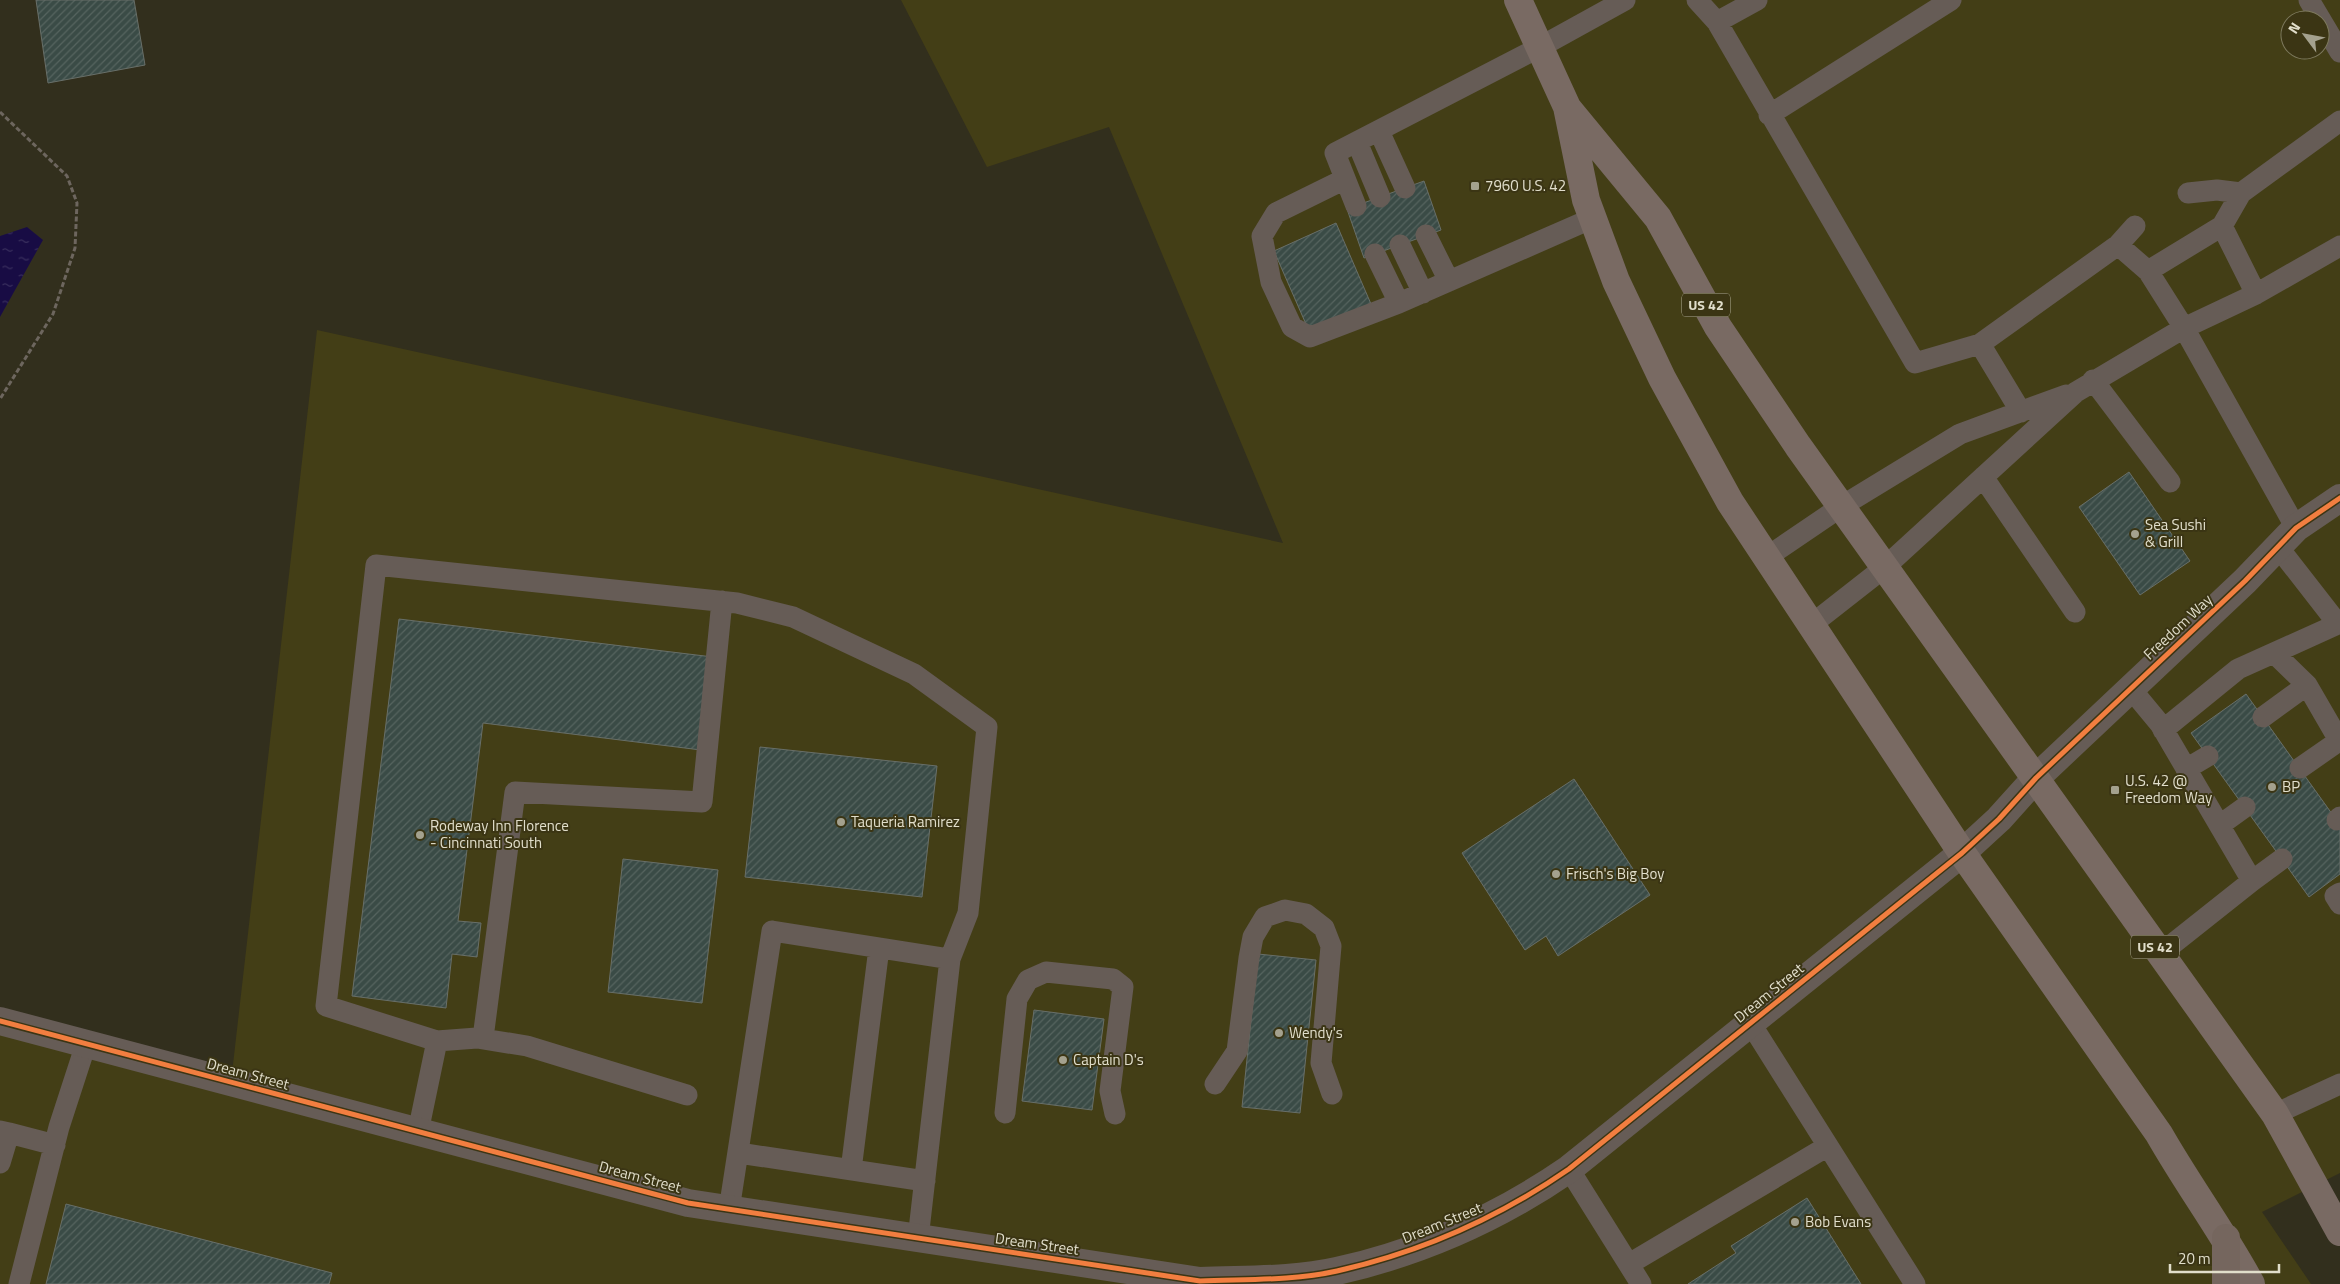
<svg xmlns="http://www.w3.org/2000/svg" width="2340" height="1284" viewBox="0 0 2340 1284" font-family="'Titillium Web',sans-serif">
  <defs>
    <pattern id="water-ripples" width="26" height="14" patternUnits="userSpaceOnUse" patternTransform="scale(1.25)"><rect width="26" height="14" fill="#180c44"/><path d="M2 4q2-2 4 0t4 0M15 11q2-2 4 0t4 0" fill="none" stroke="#392f5e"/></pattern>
    <pattern id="building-hatch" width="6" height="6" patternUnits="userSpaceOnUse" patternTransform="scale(1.25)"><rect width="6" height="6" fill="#3a4b46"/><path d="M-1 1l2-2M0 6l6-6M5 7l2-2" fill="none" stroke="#56645f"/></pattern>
  </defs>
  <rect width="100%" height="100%" fill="#322f1d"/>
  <path fill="#433e16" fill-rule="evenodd" d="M901,0H2340V1173L2262,1212L2311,1284H0V1021L231,1082L317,330L1283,543L1109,127L987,167ZM2290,20H2320V50H2290Z"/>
  <path fill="url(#water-ripples)" d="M27,227L43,240L0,317V236Z"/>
  <path fill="url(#building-hatch)" stroke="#686f69" d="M36,0H134L145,65L48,83Z
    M1424,181L1441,230L1364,258L1347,209Z
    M1336,223L1371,304L1309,331L1274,251Z
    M2129,472L2190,561L2140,595L2079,507Z
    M399,619L713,657L701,750L483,723L458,921L481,923L477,957L452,954L446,1008L352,996Z
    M2246,694L2340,825V874L2309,897L2191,733Z
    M760,747L937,766L922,897L745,877Z
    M1574,779L1650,895L1558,956L1546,936L1525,950L1462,853Z
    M623,859L718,870L702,1003L608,992Z
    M1258,954L1316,960L1300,1113L1242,1107Z
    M1034,1010L1104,1019L1092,1110L1022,1101Z
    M1807,1198L1861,1284H1688L1736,1253L1731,1246Z
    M66,1204L332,1273L329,1284H46Z"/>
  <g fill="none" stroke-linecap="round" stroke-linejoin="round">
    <path stroke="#6d665e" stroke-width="3" stroke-dasharray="5 2.5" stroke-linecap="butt" d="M0,112L67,176L77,203L75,248L53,314L0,399"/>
    <path stroke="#665c56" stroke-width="21" d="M1697,0L1717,22
      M1757,0L1717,22L1915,363L1980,344L2021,412
      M2309,0L2340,52
      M1769,115L1951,0
      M1379,131L1405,188
      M1357,142L1380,197
      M1345,179L1276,213L1262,236L1271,282L1292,327L1310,337L1399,303
      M2188,193L2217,190L2241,193
      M1356,206L1335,153L1540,47L1625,0
      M2222,226L2256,294
      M1426,235L1449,281
      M1400,245L1423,293
      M2118,245L2135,226
      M1375,254L1399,303L1593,218
      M2148,271L2222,226L2241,193L2340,121
      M1980,344L2118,245L2148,271L2184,328L2296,528
      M2093,380L2170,482
      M1983,477L2075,612
      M1767,557L1842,506L1960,434L2066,395
      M1811,625L1885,567L2076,392L2184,328L2256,294L2340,246
      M2274,653L2307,685L2340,742
      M2131,689L2160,724L2252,881L2160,954
      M2263,717L2307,685
      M2163,730L2238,669L2338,624L2278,547
      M2300,768L2339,741
      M2186,769L2208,756
      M2337,820L2340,817
      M2220,825L2245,807
      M2252,881L2282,859
      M2340,893L2335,896L2340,904
      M1751,1024L1915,1284
      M483,1038L515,792L702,802L722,601
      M437,1041L477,1038L527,1046L687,1095
      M1215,1084L1237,1051L1249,958L1253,937L1265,917L1285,910L1306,914L1324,928L1331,946L1321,1063L1332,1094
      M1005,1113L1017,999L1028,980L1046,972L1113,979L1123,987L1110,1091L1115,1114
      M2275,1114L2340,1084
      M0,1131L9,1133L0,1163
      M418,1132L437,1041L326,1006L376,565L737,603L793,617L914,674L987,727L968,913L950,959
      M9,1133L55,1145
      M739,1153L925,1181
      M1569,1169L1641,1284
      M851,1170L879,948
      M729,1210L772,931L950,959L918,1239
      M1629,1264L1828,1146
      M19,1284L59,1127L86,1044"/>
    <path stroke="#665c56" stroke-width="28" d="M0,1021L688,1203L1200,1281C1245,1279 1293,1281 1337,1271C1422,1252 1498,1218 1569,1169L1962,853L1999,819L2036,778L2245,581L2296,528L2340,498"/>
    <path stroke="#796a63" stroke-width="28" d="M1518,0L1567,107L1586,200L1616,281L1662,378L1730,502L1962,853L2159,1134C2188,1185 2223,1232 2251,1284
      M1569,110L1658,218L1718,327L1798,446L2275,1114L2340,1232"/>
    <path stroke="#75665e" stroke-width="28" d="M2226,1238V1284"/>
    <g stroke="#3b3514" stroke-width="8">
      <path id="cycleway" d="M0,1021L688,1203L1200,1281C1245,1279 1293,1281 1337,1271C1422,1252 1498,1218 1569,1169L1962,853L1999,819L2036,778L2245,581L2296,528L2340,498"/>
    </g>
    <use href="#cycleway" stroke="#f27e40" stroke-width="5"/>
  </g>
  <g fill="#a4a18e" stroke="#3b3514" stroke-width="2">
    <rect x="1470" y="181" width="10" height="10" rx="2.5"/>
    <circle cx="2135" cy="534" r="5"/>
    <circle cx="2272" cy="787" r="5"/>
    <rect x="2110" y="785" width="10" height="10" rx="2.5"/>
    <circle cx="841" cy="822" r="5"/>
    <circle cx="420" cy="835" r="5"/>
    <circle cx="1556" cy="874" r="5"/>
    <circle cx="1279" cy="1033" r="5"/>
    <circle cx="1063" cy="1060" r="5"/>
    <circle cx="1795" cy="1222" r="5"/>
  </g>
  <g text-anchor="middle" stroke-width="4" stroke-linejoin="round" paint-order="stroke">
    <g fill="#3b3514" stroke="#afab94" stroke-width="1">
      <rect x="1682" y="293.5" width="48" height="23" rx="4"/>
      <rect x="2131" y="935.5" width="48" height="23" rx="4"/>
    </g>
    <g font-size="14" font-weight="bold" fill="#e1decb">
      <text x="1706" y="310">US 42</text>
      <text x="2155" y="952">US 42</text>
    </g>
    <g font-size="15" fill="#e1decb" stroke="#3b3514" text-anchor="start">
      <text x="1485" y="191">7960 U.S. 42</text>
      <text x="2145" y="530">Sea Sushi<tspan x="2145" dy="17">&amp; Grill</tspan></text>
      <text x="2125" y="786">U.S. 42 @<tspan x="2125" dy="17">Freedom Way</tspan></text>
      <text x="2282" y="792">BP</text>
      <text x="851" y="827">Taqueria Ramirez</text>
      <text x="430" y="831">Rodeway Inn Florence<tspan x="430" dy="17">- Cincinnati South</tspan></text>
      <text x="1566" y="879">Frisch's Big Boy</text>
      <text x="1289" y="1038">Wendy's</text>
      <text x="1073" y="1065">Captain D's</text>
      <text x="1805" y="1227">Bob Evans</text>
    </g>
    <g font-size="15" fill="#e1decb" stroke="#3b3514">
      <text transform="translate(2178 627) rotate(-43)" y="5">Freedom Way</text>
      <text transform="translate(1769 993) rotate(-39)" y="5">Dream Street</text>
      <text transform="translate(248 1074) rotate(15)" y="5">Dream Street</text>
      <text transform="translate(640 1177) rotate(15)" y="5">Dream Street</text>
      <text transform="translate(1442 1223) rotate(-22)" y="5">Dream Street</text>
      <text transform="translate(1037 1244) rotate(8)" y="5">Dream Street</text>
    </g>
  </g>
  <g transform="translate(2305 35) rotate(302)"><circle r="24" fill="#3b3514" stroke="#7d795d"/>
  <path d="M0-4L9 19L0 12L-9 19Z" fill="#a4a18e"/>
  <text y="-8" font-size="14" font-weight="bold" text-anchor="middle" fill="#e1decb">N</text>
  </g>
  <path d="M2170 1264v8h109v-8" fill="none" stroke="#e1decb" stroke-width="2.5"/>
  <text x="2178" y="1264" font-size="15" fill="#e1decb" stroke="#3b3514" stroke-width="4" paint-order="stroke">20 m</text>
</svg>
